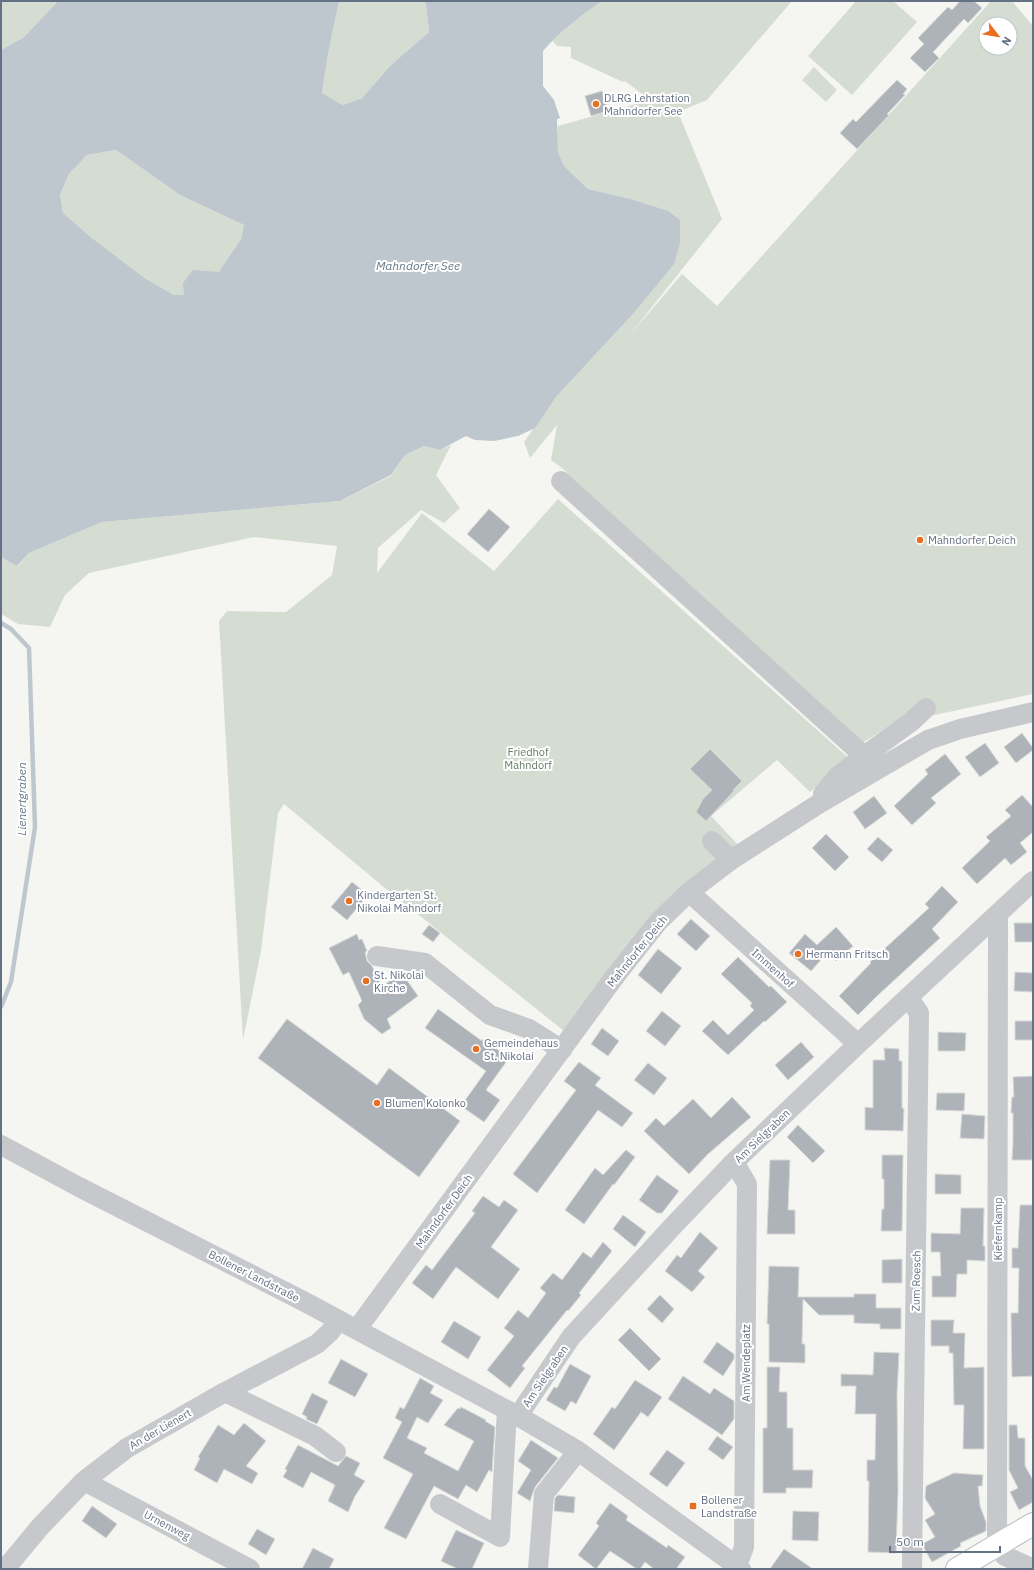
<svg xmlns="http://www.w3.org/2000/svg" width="1034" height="1570" viewBox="0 0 1034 1570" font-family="'IBM Plex Sans',sans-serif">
  <rect width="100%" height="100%" fill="#f5f6f2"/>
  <path fill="#d5ddd3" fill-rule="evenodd" d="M1,1H58L24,37L1,50Z
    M339,1H424L426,3L429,32L391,65L362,98L343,105L322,93L328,54Z
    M602,1H792L707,100L678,112L722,219L629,336L682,274L717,306L991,1H1012L1033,26V694L925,717L916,709L861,744L562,468L551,460L557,425L530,458L524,442L556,397L632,315L627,198L588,189L564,166L558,152L557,137L558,126L650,100L625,81L623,82L571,58V47L557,46L552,40L575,19ZM986,24H1010V48H986Z
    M856,1H893L917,22L852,95L808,56Z
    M814,67L837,90L826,102L802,80Z
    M116,150L180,195L244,225L241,239L219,273L184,295H174L146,279L92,238L63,213L60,195L69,174L87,155Z
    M451,445L436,475L460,508L444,523L421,510L378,548L377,573L422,513L494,571L558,499L852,761L810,792L777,760L711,816L741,848L673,893L564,1031L385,888L284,804L278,813L261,951L243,1040L219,621L227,611L286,612L332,575L337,546L254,537L89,573L65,595L50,627L18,624L1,614V557L18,566L29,553L102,522L340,501L391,476L405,455L424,446L440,450Z"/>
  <path fill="#bec7ce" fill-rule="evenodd" d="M58,1H339L328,54L322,93L343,105L362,98L391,65L429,32L426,4L424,1H602C580,16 560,31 543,51V86L554,100L560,118L557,119L558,152L564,166L588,189L627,198L668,211L680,220V243L674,264L632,315L556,397L535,428L518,436L494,441L475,440L466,436L440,450L424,446L405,455L391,475L340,501L102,522L29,553L17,566L1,557V50L24,37ZM116,150L180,195L244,225L241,239L219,272L193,270L183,283L184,295H174L146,279L92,238L63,213L60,195L69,174L87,155Z"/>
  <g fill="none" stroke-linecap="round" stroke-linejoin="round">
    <path stroke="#bec7ce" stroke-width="4.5" d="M1,623L11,629L29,648L35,827L11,982L1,1007"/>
  </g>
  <path fill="#aeb3ba" stroke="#d7d7d5" d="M960,1H974L982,8L968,23L964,19L933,52L939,58L925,72L910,58L924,44L918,38L948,7L952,10Z
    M897,80L907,89L903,94L905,95L887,114L889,115L857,149L840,133L853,119L856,122Z
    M602,91L608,111L591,116L585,96Z
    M489,509L510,527L488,552L467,534Z
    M1022,733L1033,748V750L1016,763L1004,747Z
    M985,743L999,763L980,777L965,757Z
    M710,749L742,781L733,790L734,791L706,821L696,812L703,799L712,790L690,769Z
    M945,754L961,774L931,798L936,803L912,825L894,806L928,774L925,770Z
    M1022,795L1033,807V832L1020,843L1027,852L1011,865L1005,858L977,884L962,868L990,841L986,837L1011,816L1005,810Z
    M874,796L887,813L865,829L853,812Z
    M826,834L849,857L835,871L812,848Z
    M878,837L893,850L882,862L867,849Z
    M352,882L368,895L347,920L331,907Z
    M942,886L958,902L932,929L940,938L877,996L858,1015L839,996L871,963L870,962L929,908L925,904Z
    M691,919L710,936L696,951L677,934Z
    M1014,923H1033V942H1015Z
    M429,925L440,933L433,942L422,934Z
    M836,927L853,946L836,961L828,952L811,971L789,953L805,934L817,945Z
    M357,934L359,940L362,939L367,951L365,952L367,961L372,966L382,987L401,972L418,996L387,1019L391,1028L382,1034L364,1019L358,1005L362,1001L349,972L343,975L329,948Z
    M658,949L682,968L661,994L638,975Z
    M738,957L769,987L771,986L787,1002L765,1022L764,1021L728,1055L702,1031L713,1020L728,1035L754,1010L750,1006L752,1003L721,974Z
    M1015,972L1033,973V992L1014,991Z
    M438,1009L482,1041L483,1039L509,1058L486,1090L500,1100L484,1122L461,1106L486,1071L425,1028Z
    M662,1011L681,1026L665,1046L646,1031Z
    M287,1019L377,1085L389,1068L460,1121L419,1177L258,1058Z
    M1015,1021H1033V1040H1015Z
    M602,1028L619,1041L608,1056L591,1044Z
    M938,1032L966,1033L965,1051H938Z
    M801,1042L814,1057L788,1080L775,1065Z
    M884,1048L899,1049V1061H902V1108L904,1109L903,1131L865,1130V1107L873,1108V1060H885Z
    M579,1062L601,1078L595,1085L633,1113L622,1127L598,1110L537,1193L513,1174L576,1090L564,1081Z
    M648,1063L667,1078L654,1095L634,1080Z
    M1033,1076L1032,1160H1012L1013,1143V1113H1011L1012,1097H1014L1013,1077Z
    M937,1093H965L964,1111L936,1110Z
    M732,1097L751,1117L708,1154L689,1174L644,1131L656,1118L664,1126L693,1099L711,1118Z
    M962,1114L985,1116L984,1139L960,1138Z
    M798,1125L825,1151L813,1163L787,1137Z
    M626,1150L635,1157L614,1185L613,1184L584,1224L565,1210L595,1168L603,1175Z
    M882,1155H903L902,1231H881L882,1209H884V1179H882Z
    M770,1160H790L788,1210H795V1234H767Z
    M935,1174L961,1175V1194H935Z
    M657,1175L679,1191L662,1213H657L639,1200Z
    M483,1196L499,1207L504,1200L518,1210L491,1247L520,1269L498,1299L456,1267L433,1299L412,1283L426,1265L432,1270L475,1213L472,1211Z
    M1020,1205H1033V1376L1012,1377L1011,1313H1018L1019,1268H1012V1248H1018Z
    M961,1208H984L983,1246H985V1261L967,1260V1274H957L956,1297H932V1276H941L940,1252H931V1233L960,1234Z
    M623,1215L646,1232L635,1247L613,1229Z
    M700,1232L718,1248L698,1271L705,1277L692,1292L665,1271L677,1255L681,1258Z
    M603,1242L612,1251L579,1293L581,1295L568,1311L567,1310L522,1366L525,1368L510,1388L487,1370L514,1336L504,1328L518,1310L528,1318L546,1293L540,1288L553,1273L562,1280L583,1252L591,1258Z
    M902,1259V1283H882V1260Z
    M769,1266L799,1267L798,1297H854V1294H876V1308H901V1329H880V1324L854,1323V1315H819L803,1299L802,1344H805V1363L769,1362V1324H767Z
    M660,1295L674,1309L662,1323L647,1309Z
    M931,1320H954L953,1333H965L964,1368L984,1367V1449H963L964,1405H954L953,1353H949V1346H931Z
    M454,1321L481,1337L468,1359L441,1342Z
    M630,1328L661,1359L649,1371L618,1340Z
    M717,1342L734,1354V1359L723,1376L703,1362Z
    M874,1352L899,1353L897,1394L898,1492L896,1553L868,1552L869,1481H867V1460H875L876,1414H855L856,1386H841V1374L873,1375Z
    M341,1359L368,1374L355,1397L328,1383Z
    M570,1364L591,1376L576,1404L571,1401L565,1411L546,1400L554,1387L557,1388Z
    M767,1367H780L779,1392H787V1428H793V1470H813L812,1488H786V1493H763V1428H767Z
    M683,1376L710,1394L714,1388L734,1401V1419L722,1435L668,1399Z
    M420,1378L434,1386L430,1393L443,1400L428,1423L417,1417L407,1438L427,1448L424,1453L458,1471L474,1441L444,1425L458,1408L460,1409L461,1407L486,1420L485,1421L495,1427L492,1472L489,1470L477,1492L466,1485L458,1499L434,1486L406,1539L384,1528L413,1474L383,1458L402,1422L395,1418L400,1407L404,1409Z
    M635,1380L662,1397L648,1417L641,1412L614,1450L593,1434L612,1407L615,1409Z
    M312,1393L328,1401L317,1424L306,1419L307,1417L302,1414Z
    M244,1423L266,1441L246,1466L258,1473L252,1484L224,1469L217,1483L194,1470L200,1458L198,1457L218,1425L234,1435Z
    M1009,1425H1017L1018,1438H1025V1466L1033,1480V1502L1019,1510L1010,1492L1018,1488L1009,1470Z
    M717,1436L733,1447L723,1460L708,1449Z
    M531,1440L558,1458L535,1487L530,1501L517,1493L531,1470L518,1461Z
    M298,1445L338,1466L346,1456L360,1463L354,1475L365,1481L355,1496L348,1512L328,1501L335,1485L311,1472L303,1488L283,1477L287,1470L285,1469Z
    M667,1450L685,1463L667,1487L649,1474Z
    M954,1473L983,1475L982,1486H978L980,1506L986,1522V1531L960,1543L961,1546L932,1562L924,1548V1543L935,1537L925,1520L935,1514L925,1498L926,1486Z
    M558,1495L575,1497L574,1513L554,1511L555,1498Z
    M610,1503L628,1516L626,1520L667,1548L668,1545L685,1557L676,1569H654L645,1562L640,1569H637L610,1551L596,1569L578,1555L599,1526L596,1523Z
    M92,1506L117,1524L106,1538L82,1521Z
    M793,1511L819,1512L818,1541L792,1540Z
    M257,1529L275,1539L266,1555L248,1544Z
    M456,1530L484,1543L472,1569H458L441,1561Z
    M313,1548L334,1559L329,1569H302Z
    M784,1549L813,1569H770Z"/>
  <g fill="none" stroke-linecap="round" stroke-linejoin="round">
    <g stroke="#b6b9be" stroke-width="24">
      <path id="major" d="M957,1569L1033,1524"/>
    </g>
    <path stroke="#c6c8cc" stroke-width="20" d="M561,481L864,756L837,777L823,794
      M864,756L911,722L926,708
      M712,841L731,860
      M689,892L858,1044
      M998,914L997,1545L1005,1556L1027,1566
      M377,956L425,963L490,1015L529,1029L562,1050
      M908,997L919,1013L912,1569
      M1,1145L79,1187L305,1302L518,1416L578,1451L741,1569
      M734,1162L747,1184L744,1547L737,1566
      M357,1329L616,975L658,922L689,892L731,860L820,803L928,740L960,729L1033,712
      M225,1392L315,1436L336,1452
      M518,1416L571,1337L673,1226L734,1162L858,1044L1033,881
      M84,1481L250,1569
      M440,1504L500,1537L507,1410
      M5,1569L40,1527L84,1481L127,1448L225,1392L317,1344L330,1332L339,1320
      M538,1569L544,1494L578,1451"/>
    <use href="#major" stroke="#fff" stroke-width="22"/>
  </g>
  <g fill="#e86f20" stroke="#fff" stroke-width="1.5">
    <circle cx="596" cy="104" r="4"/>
    <circle cx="920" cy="540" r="4"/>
    <circle cx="349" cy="901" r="4"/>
    <circle cx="798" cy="954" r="4"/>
    <circle cx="366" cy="981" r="4"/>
    <circle cx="476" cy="1049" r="4"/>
    <circle cx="377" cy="1103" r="4"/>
    <rect x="689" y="1502" width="8" height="8" rx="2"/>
  </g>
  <g text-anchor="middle" stroke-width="4" stroke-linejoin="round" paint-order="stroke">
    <g font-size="11" fill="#647084" stroke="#fff" text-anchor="start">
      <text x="604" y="102">DLRG Lehrstation<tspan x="604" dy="13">Mahndorfer See</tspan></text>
      <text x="928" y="544">Mahndorfer Deich</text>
      <text x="357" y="899">Kindergarten St.<tspan x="357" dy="13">Nikolai Mahndorf</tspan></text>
      <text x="806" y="958">Hermann Fritsch</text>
      <text x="374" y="979">St. Nikolai<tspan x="374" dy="13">Kirche</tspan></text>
      <text x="484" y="1047">Gemeindehaus<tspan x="484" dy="13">St. Nikolai</tspan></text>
      <text x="385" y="1107">Blumen Kolonko</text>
      <text x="701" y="1504">Bollener<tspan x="701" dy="13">Landstraße</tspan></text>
    </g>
    <g font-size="11" fill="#647b63" stroke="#fff">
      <text x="528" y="756">Friedhof<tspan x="528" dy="13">Mahndorf</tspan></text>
    </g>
    <g font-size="11" fill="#647084" stroke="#fff">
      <text transform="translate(637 951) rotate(-51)" y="4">Mahndorfer Deich</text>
      <text transform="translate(773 968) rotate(42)" y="4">Immenhof</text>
      <text transform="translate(762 1136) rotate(-44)" y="4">Am Sielgraben</text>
      <text transform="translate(444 1211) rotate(-54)" y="4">Mahndorfer Deich</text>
      <text transform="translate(998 1229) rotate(-90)" y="4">Kiefernkamp</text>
      <text transform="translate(254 1276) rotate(27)" y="4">Bollener Landstraße</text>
      <text transform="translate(916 1281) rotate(-89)" y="4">Zum Roesch</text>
      <text transform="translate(746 1363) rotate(-90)" y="4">Am Wendeplatz</text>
      <text transform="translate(545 1376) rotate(-56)" y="4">Am Sielgraben</text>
      <text transform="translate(160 1429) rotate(-30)" y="4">An der Lienert</text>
      <text transform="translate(167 1525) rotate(28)" y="4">Urnenweg</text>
    </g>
    <g font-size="12" font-style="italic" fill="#647988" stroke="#fff">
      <text x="418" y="270">Mahndorfer See</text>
      <text transform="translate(22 799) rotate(-90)" y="4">Lienertgraben</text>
    </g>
  </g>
  <rect width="1034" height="1570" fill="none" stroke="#647084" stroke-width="4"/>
  <g transform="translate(998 36) rotate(121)"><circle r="19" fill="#ffffff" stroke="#c1c6ce"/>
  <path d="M0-3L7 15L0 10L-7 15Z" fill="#e86f20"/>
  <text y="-6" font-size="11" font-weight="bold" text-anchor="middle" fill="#647084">N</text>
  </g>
  <path d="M890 1546v6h110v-6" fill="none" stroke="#647084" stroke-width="2"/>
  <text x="896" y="1546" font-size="12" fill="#647084" stroke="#ffffff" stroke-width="3" paint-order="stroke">50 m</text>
</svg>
